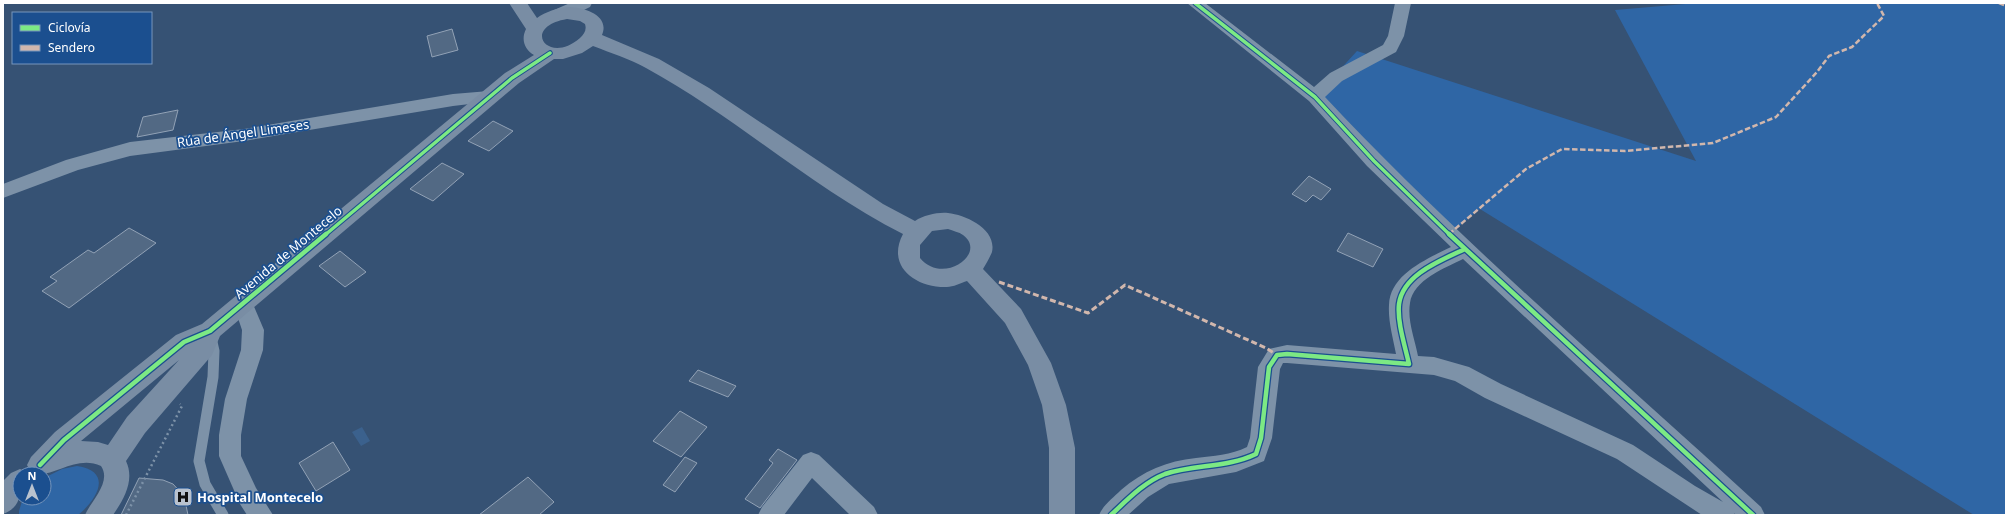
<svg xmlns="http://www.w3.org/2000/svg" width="2009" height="518" viewBox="0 0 2009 518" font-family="'Noto Sans',sans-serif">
  <rect width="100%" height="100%" fill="#365274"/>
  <path fill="#2f66a5" d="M1697,3H2006V515H1974L1480,209L1449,234L1315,97L1357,51L1696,161L1615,10Z
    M77,466C113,471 98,499 78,515H19V511L23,498H44V478L62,469Z"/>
  <path fill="#3b618d" d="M362,427L370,441L361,446L352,432Z"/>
  <path fill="#526984" stroke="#92a2b6" d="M452,29L458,50L432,57L427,36Z
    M178,110L173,130L137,137L143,117Z
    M493,121L513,131L489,151L468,141Z
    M442,163L464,174L433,201L410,189Z
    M1309,176L1331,189L1321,200L1313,195L1306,202L1292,194Z
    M129,228L156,243L69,308L42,291L57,281L50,277L88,250L94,253Z
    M1348,233L1383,249L1373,267L1337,251Z
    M340,251L366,272L345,287L319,266Z
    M698,370L736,386L728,397L689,381Z
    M680,411L707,427L681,457L653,441Z
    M333,442L350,470L316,491L299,463Z
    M778,449L797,460L760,508L745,499L773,463L769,460Z
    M685,457L697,463L675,492L663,485Z
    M528,477L554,502L539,515H479Z
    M139,478L163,480L173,484L184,496L188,515H121Z"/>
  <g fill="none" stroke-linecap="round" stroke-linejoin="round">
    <path stroke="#7d92a8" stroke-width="2.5" stroke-dasharray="2 3" stroke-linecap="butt" d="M126,515L182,406L180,404"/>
    <path stroke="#7d92a8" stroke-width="11" d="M211,338L214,351L213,377L199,461L205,484L223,515"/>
    <path fill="#7d92a8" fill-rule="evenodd" d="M570,3H592L590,7C579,12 566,21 554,18L552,14L554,10Z
      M1187,3H1205L1314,87L1330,73L1383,45L1388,36L1395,3H1411L1404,36L1396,52L1342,81L1325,97C1461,242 1615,373 1761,507L1765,515H1736L1734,513L1735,515H1702L1617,459L1485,398L1455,381L1434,375L1287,363H1283L1280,369L1272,438L1264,461L1236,472L1169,484L1148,497L1128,515H1099C1104,504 1113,498 1121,490C1143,471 1167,461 1196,458C1213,456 1231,455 1247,447L1250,438L1258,367L1269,349L1287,345L1396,354C1393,338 1388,321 1389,305C1390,274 1427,259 1451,247L1367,166L1309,101ZM1463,259L1723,502L1695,486L1633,445L1501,384L1469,367L1434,357L1418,356C1415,340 1407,320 1410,303C1413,280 1445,268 1463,259Z
      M489,91L495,93L498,97L495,101L453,106L244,141L130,156L78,170L3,198V184L66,160L130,142L244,129L453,94Z
      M243,295L250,297L264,330L263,350L247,399L241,435V456L256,488L273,515H247L240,504L219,456V435L225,399L241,350L242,330L233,303L236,297Z
      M811,452L819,455L874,507L878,515H850L812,478L784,515H758L762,507L803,455Z"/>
    <path fill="#798da4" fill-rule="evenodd" d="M509,3H527L537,18C545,12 559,7 570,7C586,8 610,16 602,35L659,59L709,88L883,204L915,221C924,215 938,212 948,213C966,215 997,229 992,252C990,257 986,264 983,269L1021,309L1051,363L1066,405L1075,448V515H1049V448L1042,405L1028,365L1005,323L967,281C961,283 953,287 947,287C915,288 886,266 903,234C812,188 736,117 646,68C630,59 611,53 593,46L582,53L563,59H554L519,83L220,336L212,355L145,433L126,461C135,480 124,499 113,515H85C91,501 112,482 101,466C75,454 52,480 31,473L27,465L31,457L55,432L176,335L202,324L505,73L534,55C524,49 521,39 526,29ZM567,19L580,21L585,24C587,30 584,34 580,38C548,66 520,27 567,19ZM948,229C953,231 959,232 963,235C988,253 943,286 920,258V245L932,231ZM179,360L127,417L108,445L98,442L81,441Z
      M20,469L30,474H20C20,493 23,506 3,514V481L11,473Z"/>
    <path stroke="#d1b7ad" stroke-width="2.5" stroke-dasharray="5.5 2.5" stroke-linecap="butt" d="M1999,3L2006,6
      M1449,234L1526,169L1562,149L1625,151L1713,143L1776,117L1817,72L1829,56L1852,47L1884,16L1877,3"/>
    <path stroke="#d1b7ad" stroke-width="3" stroke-dasharray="6 3" stroke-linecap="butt" d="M999,282L1088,313L1125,285L1266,348L1277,355"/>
    <g stroke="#1b4f8f" stroke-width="5.5">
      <path id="cycleway-far1" d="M1195,3L1315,97L1374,161L1450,235
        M325,235L512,78L550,53"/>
    </g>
    <g stroke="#1b4f8f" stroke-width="7">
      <path id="cycleway" d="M1449,234L1753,515
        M40,465L64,440L184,342L210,331L326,234
        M1111,515C1127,500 1144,482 1165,474C1195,464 1227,468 1256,454L1261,438L1269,367L1277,355L1287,354L1409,364C1405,346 1397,322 1399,304C1403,274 1442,260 1465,249"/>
    </g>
    <use href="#cycleway-far1" stroke="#7ce984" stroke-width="3.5"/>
    <use href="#cycleway" stroke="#7ce984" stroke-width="4.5"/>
  </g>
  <defs>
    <g id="hospital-square" transform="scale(1)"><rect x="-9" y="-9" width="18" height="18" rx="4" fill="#b9c2ce" stroke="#1b4f8f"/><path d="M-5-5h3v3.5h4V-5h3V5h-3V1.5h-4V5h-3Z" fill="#111"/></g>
  </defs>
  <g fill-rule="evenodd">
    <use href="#hospital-square" x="183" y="497"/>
  </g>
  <g text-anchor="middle" stroke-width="3.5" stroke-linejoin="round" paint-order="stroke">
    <g font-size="13" fill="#fff" stroke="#1b4f8f">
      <text transform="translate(243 133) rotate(-8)" y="5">Rúa de Ángel Limeses</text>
      <text transform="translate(288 252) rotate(-40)" y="5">Avenida de Montecelo</text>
    </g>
    <g font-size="13" font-weight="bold" fill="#fff" stroke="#1b4f8f" text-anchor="start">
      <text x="197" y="502">Hospital Montecelo</text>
    </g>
  </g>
  <rect width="2009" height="518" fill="none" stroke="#ffffff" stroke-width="8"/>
  <rect x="12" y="12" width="140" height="52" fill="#1b4f8f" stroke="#7695bc"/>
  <rect x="20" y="25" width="20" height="6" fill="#7ce984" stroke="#7695bc"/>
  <text x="48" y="32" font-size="12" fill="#ffffff">Ciclovía</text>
  <rect x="20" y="45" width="20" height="6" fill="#d1b7ad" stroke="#7695bc"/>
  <text x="48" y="52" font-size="12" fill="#ffffff">Sendero</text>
  <g transform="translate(32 486)"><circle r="19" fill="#1b4f8f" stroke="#7695bc"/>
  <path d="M0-3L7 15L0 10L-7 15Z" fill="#b9c2ce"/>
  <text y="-6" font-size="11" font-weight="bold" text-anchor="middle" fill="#ffffff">N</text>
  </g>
</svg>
